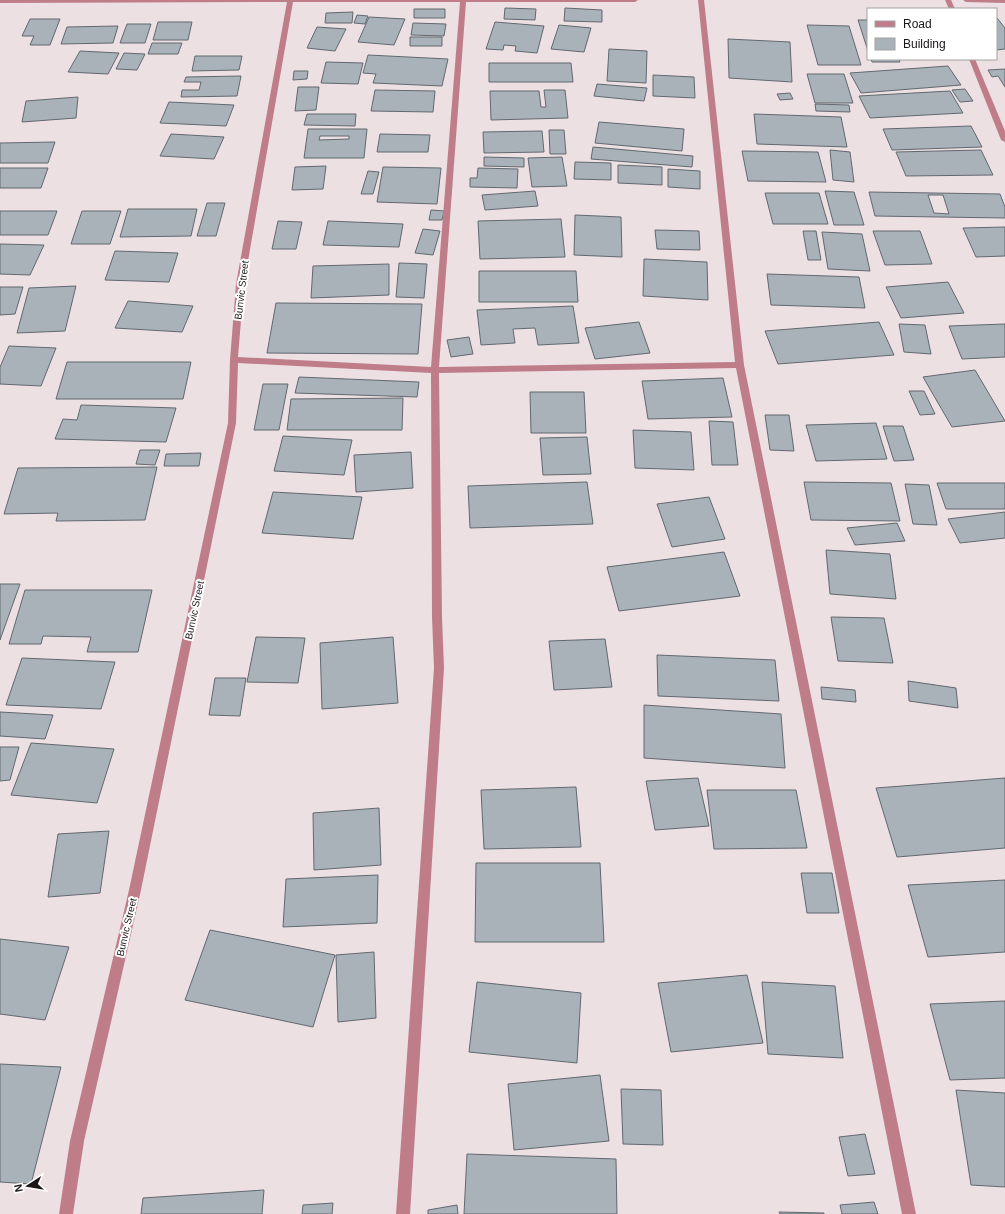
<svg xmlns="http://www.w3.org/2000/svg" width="1005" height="1214" viewBox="0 0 1005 1214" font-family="Arial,sans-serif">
  <rect width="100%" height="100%" fill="#ede0e2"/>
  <path fill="#aab2b9" stroke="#61686f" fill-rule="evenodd" d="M505,8L536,9L535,20L504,19Z
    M565,8L602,10V22L564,21Z
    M414,9H445V18H414Z
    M353,12L352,23H325L326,13Z
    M357,15L368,16L365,24L354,23Z
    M369,17L405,19L394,45L358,42Z
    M997,18L1005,28V49L996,50V19Z
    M30,19H60L50,45H30L34,36H22Z
    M858,20H868V51Z
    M158,22H192L188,40H153Z
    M495,22L544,26L537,53L515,51L516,46L504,45L503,50L486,49Z
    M413,23L446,24L444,36L411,35Z
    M127,24H151L145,43H120Z
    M559,25L591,28L584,52L551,49Z
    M807,25L849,26L861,65H818Z
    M118,26L113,43L61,44L67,27Z
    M317,27L346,29L335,51L307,48Z
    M410,37H442V46H410Z
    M728,39L790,42L792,82L729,78Z
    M152,43H182L178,54H148Z
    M609,49L647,51L646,83L607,81Z
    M80,51L119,53L108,74L68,72Z
    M124,53L145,54L137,70L116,69Z
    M368,55L448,59L442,86L373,83L376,74L363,73Z
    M195,56H242L239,70L192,71Z
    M871,59H899L900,62H872Z
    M326,62L363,63L358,84L321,83Z
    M489,63H571L573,82H489Z
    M948,66L961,85L861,93L850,73Z
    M1005,69V87L998,76L992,77L988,70Z
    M294,71H308L307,79L293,80Z
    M807,74H844L853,103H815Z
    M653,75L694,77L695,98L653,96Z
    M241,76L237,96L181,97L182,90H199L201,82H184L186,77Z
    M597,84L647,88L644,101L594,96Z
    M298,87H319L316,110L295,111Z
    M965,89L973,101L960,102L952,90Z
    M375,90L435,91L433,112L371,111Z
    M544,90H565L568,118L491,120L490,91H539L541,107H546Z
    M950,91L963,113L870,118L859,96Z
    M790,93L793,99L780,100L777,94Z
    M78,97L76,118L22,122L26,101Z
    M169,102L234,105L226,126L160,123Z
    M815,104L849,105L850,112L816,111Z
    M307,114H356L355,126L304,125Z
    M754,114L841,117L847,147L757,144Z
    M599,122L684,129L682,151L595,143Z
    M971,126L982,147L892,150L883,129Z
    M308,129H367L364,158H304ZM320,136H349V139L319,140Z
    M549,130H564L566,154H550Z
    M542,131L544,152L484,153L483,132Z
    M171,134L224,137L214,159L160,156Z
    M380,134L430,135L428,152H377Z
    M55,142L48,163H0V143Z
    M593,147L693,156L692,167L591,159Z
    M830,150L850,152L854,182L833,180Z
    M981,150L993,175L906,176L896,152Z
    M742,151L818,152L826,182L748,181Z
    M484,157L524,158V167L484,166Z
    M562,157L567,186L532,187L528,158Z
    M575,162L611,163V180L574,179Z
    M618,165L662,167V185L618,183Z
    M326,166L323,189L292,190L295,167Z
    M383,167L441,168L437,204L377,202Z
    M0,168H48L41,188H0Z
    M478,168L518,169L517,188L470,187V178H477Z
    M668,169L700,171V189L668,187Z
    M368,171L379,172L373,194H361Z
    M535,191L538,206L485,210L482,195Z
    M825,191L854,192L864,225H834Z
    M869,192L1000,194L1005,207V218L875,216ZM928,195H943L949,214L934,213Z
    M765,193H819L828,224H773Z
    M207,203H225L216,236H197Z
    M128,209H197L191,236L120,237Z
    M431,210L444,211L442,220H429Z
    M0,211H57L48,235H0Z
    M82,211H121L110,244H71Z
    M575,215L621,217L622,257L574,255Z
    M561,219L565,257L480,259L478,221Z
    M278,221L302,222L296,249H272Z
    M328,221L403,224L399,247L323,245Z
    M1005,227V256L976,257L963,228Z
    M423,229L440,231L433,255L415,253Z
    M655,230L699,231L700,250L657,249Z
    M803,231H816L821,260H808Z
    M873,231H920L932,264L885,265Z
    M822,232L862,234L870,271L828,269Z
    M0,244L44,245L30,275L0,274Z
    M115,251L178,253L169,282L105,280Z
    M644,259L707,262L708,300L643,296Z
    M399,263L427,264L424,298L396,297Z
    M389,264V295L311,298L313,266Z
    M479,271H576L578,302H479Z
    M767,274L859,277L865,308L771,305Z
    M948,282L964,313L901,318L886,287Z
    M76,286L65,331L17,333L29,288Z
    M0,287H23L15,314L0,315Z
    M128,301L193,306L182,332L115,328Z
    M276,303L422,304L418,354L267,353Z
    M573,306L579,343L538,345L535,328L513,329L515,343L481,345L477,310Z
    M639,322L650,353L595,359L585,328Z
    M879,322L894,355L778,364L765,331Z
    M899,324L925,325L931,354L904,352Z
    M1005,324V357L962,359L949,326Z
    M469,337L473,354L451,357L447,340Z
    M9,346L56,348L41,386L0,384V367Z
    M67,362H191L183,399H56Z
    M975,370L1005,421L952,427L923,377Z
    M299,377L419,382L417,397L295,393Z
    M723,378L732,417L648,419L642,381Z
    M263,384H288L279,430H254Z
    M909,391H924L935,414L920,415Z
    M530,392H584L586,433H531Z
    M403,398L402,430H287L291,399Z
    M81,405L176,408L166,442L55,439L63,419L77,420Z
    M765,415H789L794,451L770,450Z
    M709,421L733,422L738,465H712Z
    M876,423L887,459L816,461L806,425Z
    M883,426H903L914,460L894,461Z
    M633,430L691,432L694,470L635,468Z
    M283,436L352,440L344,475L274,471Z
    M587,437L591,474L543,475L540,438Z
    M140,450H160L155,465L136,464Z
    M411,452L413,488L356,492L354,455Z
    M201,453L199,466H164L166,454Z
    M157,467L145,520L56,521L58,513L4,514L18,468Z
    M587,482L593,524L470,528L468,486Z
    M804,482L891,483L900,521L811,520Z
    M937,483H1005V509H946Z
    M905,484L929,485L937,525L913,524Z
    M273,492L362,497L353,539L262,533Z
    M709,497L725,539L672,547L657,504Z
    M1005,512V538L960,543L948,519Z
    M897,523L905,541L855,545L847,528Z
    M826,550L890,554L896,599L830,594Z
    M724,552L740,596L619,611L607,567Z
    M0,584H20L0,640Z
    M25,590H152L138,652H87L91,637L43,636L41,644H9Z
    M831,617L884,618L893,663L838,661Z
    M256,637L305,638L298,683L247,682Z
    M393,637L398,703L322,709L320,643Z
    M605,639L612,687L554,690L549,641Z
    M657,655L775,660L779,701L658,696Z
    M22,658L115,662L101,709L6,705Z
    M215,678H246L240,716L209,715Z
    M908,681L956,688L958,708L909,701Z
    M821,687L855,690L856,702L822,699Z
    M644,705L781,714L785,768L644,758Z
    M0,712L53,715L45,739L0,736Z
    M31,743L114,749L97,803L11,795Z
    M0,747H19L10,780L0,781Z
    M698,778L709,826L655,830L646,781Z
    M1005,778V848L897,857L876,788Z
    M576,787L581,847L484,849L481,790Z
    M707,790H796L807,848L714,849Z
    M379,808L381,865L314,870L313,813Z
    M109,831L100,893L48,897L58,834Z
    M476,863H600L604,942H475Z
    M801,873H832L839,913H807Z
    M378,875L377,923L283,927L286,879Z
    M1005,880V952L928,957L908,885Z
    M210,930L335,955L313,1027L185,1000Z
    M0,939L69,947L45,1020L0,1014Z
    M374,952L376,1018L338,1022L336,955Z
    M747,975L763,1043L671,1052L658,983Z
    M477,982L581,993L577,1063L469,1052Z
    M762,982L835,986L843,1058L768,1054Z
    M1005,1001V1078L950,1080L930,1004Z
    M0,1064L61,1067L31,1184L0,1182Z
    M600,1075L609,1141L514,1150L508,1084Z
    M621,1089L661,1090L663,1145L623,1144Z
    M956,1090L1005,1093V1187L971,1185Z
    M865,1134L875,1174L848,1176L839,1137Z
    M467,1154L616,1159L617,1214H464Z
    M264,1190L262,1214H141L143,1198Z
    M874,1202L878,1214H842L840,1205Z
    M333,1203L332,1214H302L303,1205Z
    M457,1205L458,1214H428V1210Z
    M779,1212L824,1213V1214H780Z"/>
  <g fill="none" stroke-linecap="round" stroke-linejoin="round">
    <path fill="#bf7d8a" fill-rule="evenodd" d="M0,0H638L635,2H466L439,367L735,362L698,0H704L744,365L916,1214H902L736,368L439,373L442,617L444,668L410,1214H396L434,668L432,617L431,373L238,363L236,423L141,890L84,1141L73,1214H59L70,1141L129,890L228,423L230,360L236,284L287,2L0,3ZM293,2H460L431,367L238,357L244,284Z
      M945,0H951L955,9H949Z
      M963,0H1005V3L966,2Z
      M969,59H975L1005,131V142L1001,140Z"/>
  </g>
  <g text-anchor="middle" stroke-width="4" stroke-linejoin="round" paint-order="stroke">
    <g font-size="10" fill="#1a1617" stroke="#fff">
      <text transform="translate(241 290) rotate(-83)" y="4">Bunvic Street</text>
      <text transform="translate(194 610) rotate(-78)" y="4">Bunvic Street</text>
      <text transform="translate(126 927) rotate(-77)" y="4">Bunvic Street</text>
    </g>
  </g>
  <rect x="867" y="8" width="130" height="52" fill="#ffffff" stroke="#a3a2a2"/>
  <rect x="875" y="21" width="20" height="6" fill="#bf7d8a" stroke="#a3a2a2"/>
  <text x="903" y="28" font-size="12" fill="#1a1617">Road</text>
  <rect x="875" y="38" width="20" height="12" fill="#aab2b9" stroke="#a3a2a2"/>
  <text x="903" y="48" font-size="12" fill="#1a1617">Building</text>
  <g transform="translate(28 1186) rotate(258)" stroke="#ffffff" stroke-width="3" paint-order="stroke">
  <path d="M0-3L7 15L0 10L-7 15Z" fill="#1a1617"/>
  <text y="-6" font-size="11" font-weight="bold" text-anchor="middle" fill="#1a1617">N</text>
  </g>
</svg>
